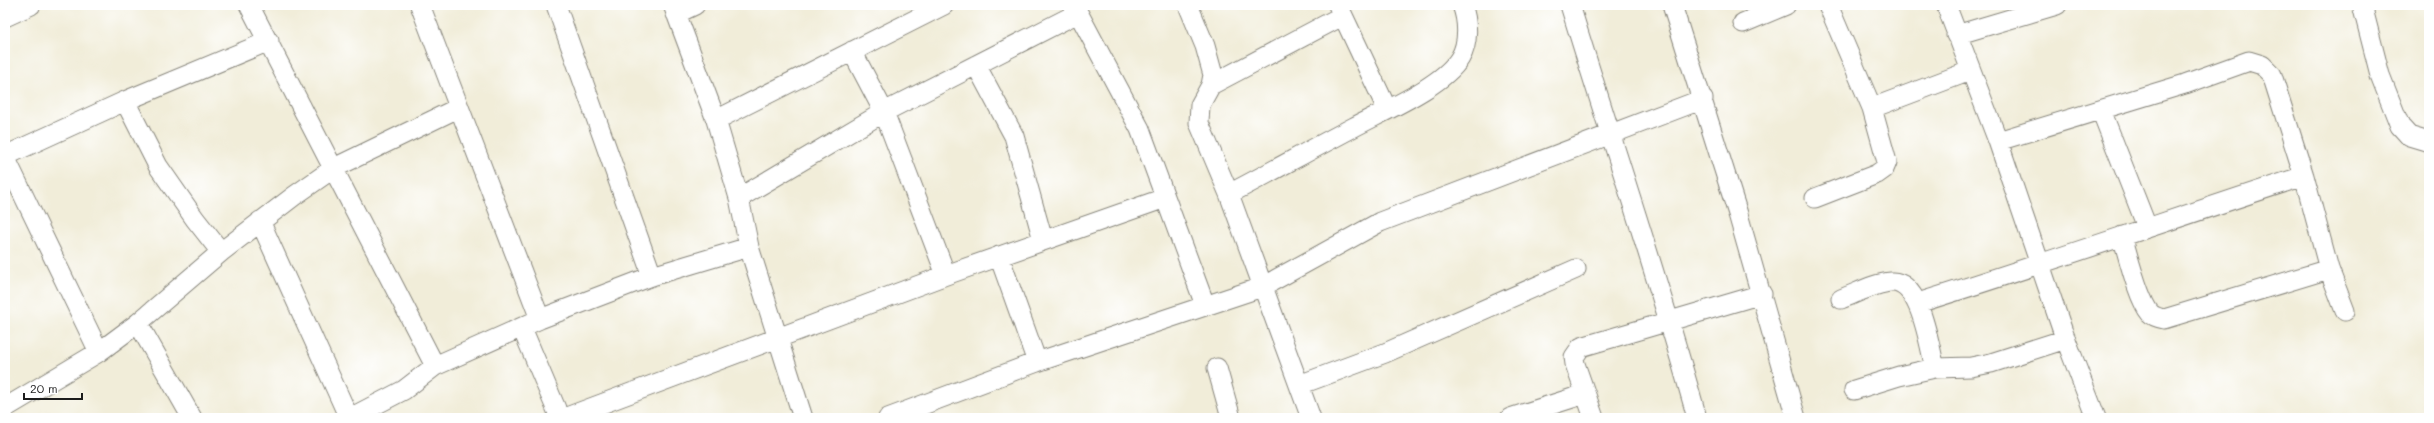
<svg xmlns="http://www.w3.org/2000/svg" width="2434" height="423" viewBox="0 0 2434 423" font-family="Mali,sans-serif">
  <rect width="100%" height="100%" fill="#fff"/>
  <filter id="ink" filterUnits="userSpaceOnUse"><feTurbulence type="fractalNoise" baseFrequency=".025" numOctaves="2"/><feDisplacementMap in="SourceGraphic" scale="8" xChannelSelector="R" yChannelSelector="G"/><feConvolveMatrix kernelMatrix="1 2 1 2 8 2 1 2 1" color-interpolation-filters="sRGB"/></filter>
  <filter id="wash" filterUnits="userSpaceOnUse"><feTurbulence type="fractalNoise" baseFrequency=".012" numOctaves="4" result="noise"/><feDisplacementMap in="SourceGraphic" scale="16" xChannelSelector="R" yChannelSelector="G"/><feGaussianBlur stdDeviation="0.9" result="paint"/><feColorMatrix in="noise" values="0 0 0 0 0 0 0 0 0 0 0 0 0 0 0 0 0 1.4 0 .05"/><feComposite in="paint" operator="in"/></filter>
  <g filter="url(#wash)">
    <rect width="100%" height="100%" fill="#f1edd9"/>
  </g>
  <g filter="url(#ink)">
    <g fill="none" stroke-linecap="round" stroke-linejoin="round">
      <g stroke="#86847a" stroke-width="21">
        <path id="minor" d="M249,5L435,366
          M420,5L540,319
          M556,5L652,276
          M673,5L716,120L739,198L749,247L803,418
          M1074,5L1140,129L1205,305
          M1188,5L1205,46L1213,75L1211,85L1200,105L1199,123L1229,194L1311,418
          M1338,5L1387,109
          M1570,5C1612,143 1659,279 1697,418
          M1672,5L1738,214L1796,418
          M1946,5L1998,141L2063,332L2096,418
          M2362,5L2380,75L2400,126L2409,136L2429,142
          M676,14L695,5
          M5,17L31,5
          M1743,23L1786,5
          M1956,35L2057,5
          M852,51L884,112L946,275
          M976,65L1014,136L1043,240
          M1211,85L1342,16
          M125,101L158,166L195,219L221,252
          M1872,108L1970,71
          M2101,110L2147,227
          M716,120L944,5
          M1998,141L2185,84L2249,61L2262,65L2272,75L2304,176L2329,269L2345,311
          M5,156L125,101L269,41
          M5,157L99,352
          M1229,194C1271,172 1312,149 1354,127C1384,111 1443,86 1460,58C1469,43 1468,21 1462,5
          M739,198L884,112L1078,13
          M1815,198L1877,174L1884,169L1887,162L1872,108L1828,5
          M260,221L349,418
          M2122,236C2128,255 2138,299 2150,313C2154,317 2159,318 2164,319L2329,269
          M999,256L1037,362
          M1841,299C1857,293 1875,283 1891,282C1921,280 1929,346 1935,368
          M1918,303C2047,263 2175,218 2304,176
          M138,323L192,418
          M522,328L560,418
          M1217,368L1231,418
          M1299,385L1385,353L1576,269
          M1854,390L1899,376L1935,368L1971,367L1991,363L2066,339
          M5,408L99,352L138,323L221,252L294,196L334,168L458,108
          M350,418L404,390L435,366L540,319L652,276L749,247
          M564,418L946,275L1165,198
          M888,418L1037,362L1262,287L1380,222L1703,99
          M1510,418L1585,394
          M1594,418L1575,364L1574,357L1581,347L1762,294"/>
      </g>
      <use href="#minor" stroke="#fff" stroke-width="19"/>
    </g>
  </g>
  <rect width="2434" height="423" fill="none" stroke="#fff" stroke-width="20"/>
  <path d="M24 393v6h58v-6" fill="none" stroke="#1c1c1c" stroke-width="2"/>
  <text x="30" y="393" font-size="12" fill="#1c1c1c" stroke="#ffffff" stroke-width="3" paint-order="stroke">20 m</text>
</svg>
